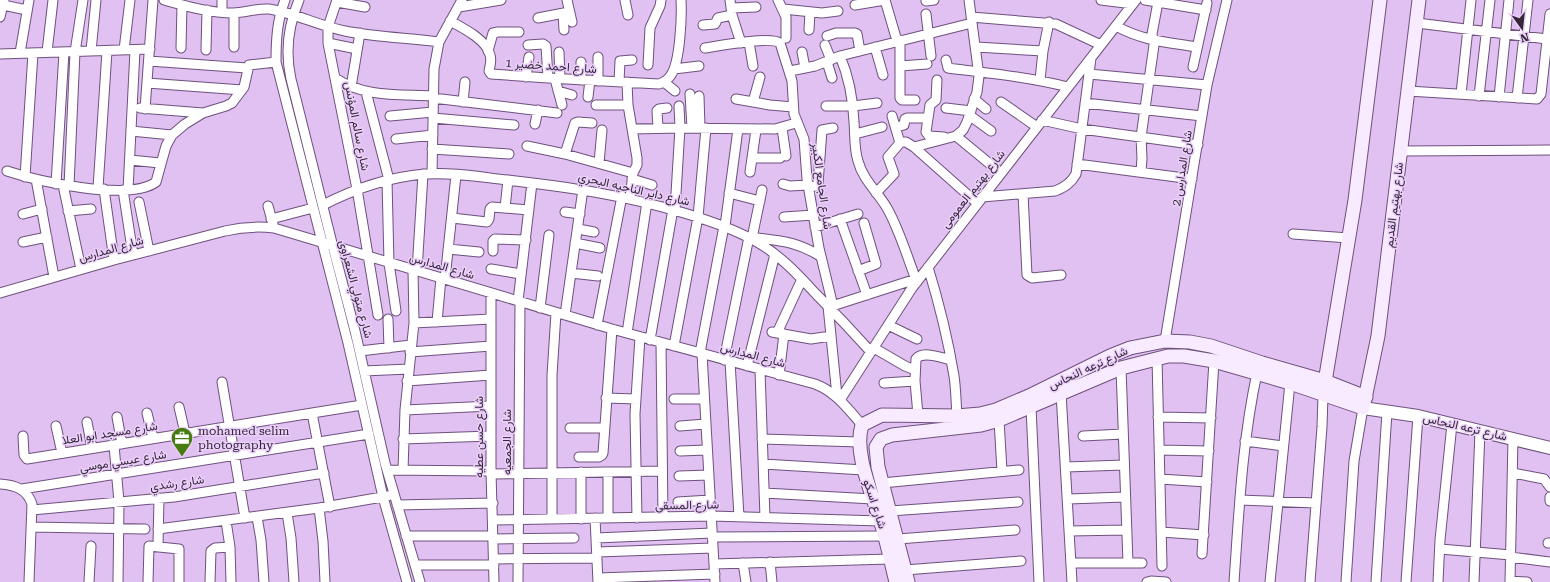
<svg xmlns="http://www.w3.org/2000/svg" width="1550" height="582" viewBox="0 0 1550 582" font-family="'Roboto Serif',Vazirmatn,serif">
  <rect width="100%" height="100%" fill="#e1c0f2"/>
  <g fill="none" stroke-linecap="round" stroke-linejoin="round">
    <g stroke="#6e517d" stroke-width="11">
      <path id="minor" d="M164,0C186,6 209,13 233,13C245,13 257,8 269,9C295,13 319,26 345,31C375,37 408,38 439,42
        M222,0V12
        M285,0C277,20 276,40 276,62L348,343L383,497L407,582
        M299,0C288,26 285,52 291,79L333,247L355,331L385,463L420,582
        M337,0L328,27V43L357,189L378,315
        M567,0L572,22
        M625,0L628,15
        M730,0L732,15L741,43
        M778,0L786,17V38
        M885,0L897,41
        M1101,0L1133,4
        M1145,0L1206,10
        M926,1L934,0
        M337,2L365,7
        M3,5L27,10
        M855,5L885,0
        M459,7L501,0
        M731,8L756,7
        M783,9L822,13L838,11
        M563,13L564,30
        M926,14L931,56
        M0,17L4,0
        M971,17L1056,24L1101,45
        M538,18L569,12
        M450,21C463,28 487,40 490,55C492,60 490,66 489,71L491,74L548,78L659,84C664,82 668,80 671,75C680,62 682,17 681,0
        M1417,23L1547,39
        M703,25L715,24L718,18L732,15
        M1116,26C1143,41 1167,42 1197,47
        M809,30L810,12
        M827,36L836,33H855L857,34L860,51
        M900,40V98L902,100H915
        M749,42L753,66
        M328,43L357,49
        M528,45L543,44L546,46L548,78
        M825,45L831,60
        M234,47V13
        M875,47L883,75
        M976,47L1043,51
        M181,48L182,5
        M705,48C718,46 771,36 780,43L792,81L794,114L804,139L807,179L819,248L833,306
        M124,50L130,0
        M206,50L207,10
        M91,51L96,0
        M488,51L493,33L498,32H519
        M47,52L53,0
        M559,52L560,79
        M802,52L805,68
        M20,53L29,0
        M0,54L150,49
        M840,56C849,77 853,99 854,122C855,135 854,149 858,161C863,180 877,191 887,208C900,231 907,257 917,282
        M946,60L948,68C988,73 1028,77 1068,87
        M149,61L247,68
        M827,62L832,78
        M648,65L650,28L660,6L661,0
        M900,66L927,64
        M1193,67L1207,3
        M674,69L699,66
        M790,71L815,66L840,56L972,23
        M1089,74L1207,85
        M526,77L529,57
        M335,78C365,98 399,94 433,96
        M555,79L562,105
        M581,80V62
        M937,80L936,100L930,105L926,132L929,136L944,137
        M1040,80L1043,51L1049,22
        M598,81V57
        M619,82L620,61L632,60
        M627,82L628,105L637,158V165L633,173L630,198
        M664,82L675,91
        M147,83L242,90
        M351,87L360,33
        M558,91L572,95
        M1408,91L1537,99L1541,94L1550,14
        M366,92L389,180
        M690,94L692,128
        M1461,94L1471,0
        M699,96L700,128
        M1479,96L1490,0
        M588,97L590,80
        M1499,97L1509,0
        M433,98L557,113
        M1517,98L1528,0
        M736,99L770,105L793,107
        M974,99L986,109
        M463,102L465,82
        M753,102L760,77
        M1001,102L1037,127
        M1085,103L1202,116
        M596,105H628
        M826,106H853
        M853,106L877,103
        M140,108L203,113
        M946,108L971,111
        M145,109L153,0
        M969,115L991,131
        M390,116L433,112
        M433,118L514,125
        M1042,120L1082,129L1198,145
        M535,124L538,110
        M896,127L904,125L905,119L907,118H928
        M658,128L657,111L659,109L667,108
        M782,128L786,156
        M632,129L680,128L775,129L796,123
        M131,131L172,135
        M855,134L882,127
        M956,136L1001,173
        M396,139L433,135
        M900,142H906L914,147L977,203
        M527,146L565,154L633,173
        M914,147L956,136L963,130L967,122L977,92L979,76L969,0
        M432,149L509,154
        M1401,151L1550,150
        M565,154L575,123L578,122L592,123
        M752,158H780
        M130,160L160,163
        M599,163L602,130
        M1077,164L1192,179
        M7,171C37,181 129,202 156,182L166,146L172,135L185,124L203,113L226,106L232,103L244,87L249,65L276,62
        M750,172L756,130
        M1141,172L1142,158L1141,137L1154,45L1152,34L1158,2
        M432,174L434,69L439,42L462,0
        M25,177L33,53
        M36,179L54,277
        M632,179L652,185
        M387,180L389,263L396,311
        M56,184L64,52
        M783,184L790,186L808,185
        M63,185L81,269
        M69,186L75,52L83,0
        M808,187L816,186L818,184L822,130L833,128
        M98,188L107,51
        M104,189L114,260
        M123,190L133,255
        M128,190L135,50
        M729,193L760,201
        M876,193L894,174L888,157L900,143L892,116
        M1023,194L1027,275L1032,278L1061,275
        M982,197L1055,191C1065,187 1071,183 1076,174L1091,58
        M139,202L149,251
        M323,205C354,189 389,177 425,174C452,172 480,177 507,180C569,187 623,195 684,213C711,221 738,230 762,245C783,258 800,277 816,294C835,313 853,332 871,352
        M268,206L273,224
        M505,208L508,180
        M675,210L680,128L679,106
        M68,211L91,209
        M565,212L580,214
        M23,214L42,209
        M784,217L814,215
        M452,218L487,222L489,219L490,209L492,207L529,210
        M271,219L313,208
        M840,219L867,295
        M725,226L738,129
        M815,227L858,214
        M578,229L594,232
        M1293,234L1349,238
        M752,238L762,190
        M23,242L47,237
        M575,243L600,248
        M448,249L479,252
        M493,251V241L495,239L526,240
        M928,267C939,303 948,339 954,376C956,389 956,403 957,416
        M491,269L521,274
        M417,271L423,174
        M858,271L876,264L864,223
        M571,273L598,276
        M445,279L456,175
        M0,293L114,260L225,231C242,227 256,226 274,228L612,329L815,384C836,392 848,409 862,425
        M491,293V471L494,582
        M518,301L532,183
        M828,306L837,396
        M829,307L916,279
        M540,308L549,235
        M565,315L583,189
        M388,319L389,348
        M437,322L441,278
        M414,323L491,319
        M597,325L622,196
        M888,325L917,339
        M772,332L811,339L831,336
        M627,333L647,202
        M777,333L802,279
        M650,340L673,209
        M1165,341L1207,85L1227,0
        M661,343L663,517
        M674,346L698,217L706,128
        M874,348L905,366L915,370
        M360,351L411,345
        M410,352L491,346
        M700,353L724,226
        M702,354L715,582
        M1157,358L1162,566
        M724,360L749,237C778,241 794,240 820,256
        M730,361L739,517
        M747,366L775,254
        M1121,368L1128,563
        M760,370L765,518
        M364,371L409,369
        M779,375L784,334
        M407,381L491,375
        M222,382L245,518
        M884,383L915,381
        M1061,393L1072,582
        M606,398L636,399
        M674,399H704
        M840,400L912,288L1136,0
        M179,407L185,433
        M1031,407L1039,582
        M405,410L491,406
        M147,413L153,438
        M312,413L330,507
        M918,415L915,381L916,359C923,350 942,358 951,360
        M117,417L122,444
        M1158,417L1211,418
        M999,420L1002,471
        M87,422L92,448
        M56,426L62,453
        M680,426L706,424
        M570,428H604
        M23,436L24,455L27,459L362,405
        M1083,436L1123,434
        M403,439L491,436
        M762,439L859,442
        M1245,441L1283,446
        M114,445L119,502L118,582
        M1159,450L1209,451
        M680,451L707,450
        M579,457H599L602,455L603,453L612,329
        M763,464L864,470
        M1066,467L1124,465
        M387,470L491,471
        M403,470L405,410L414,323L413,270
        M608,472V518
        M1513,473L1544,479L1550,487
        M491,474L662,471
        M679,476L709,475
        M1160,479L1207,482
        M882,483L1019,470
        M0,484C15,485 27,489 32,504L29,582
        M22,489L369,434
        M764,493L873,499
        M1550,497V501
        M1068,499L1125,497
        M1240,500L1316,503
        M678,502L710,500
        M397,505L493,503
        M319,508L323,541L325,582
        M32,510L174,497L324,473
        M890,511L1018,502
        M287,513L291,538L294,582
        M257,517L261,540L264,582
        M595,518L598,582
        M637,518L635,414L640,337
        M552,519V375L556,313
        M581,519V472
        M493,520L711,516L881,521
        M226,521L230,547L231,582
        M31,527L145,529
        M158,529L319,508L388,496
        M1069,531L1126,530
        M1161,532L1204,535
        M406,536H493
        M712,537L885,536
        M596,538L712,533
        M493,539L574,538
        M898,539L1015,530
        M1548,543H1550
        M158,546L159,498
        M1440,549L1511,555
        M597,552L713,548
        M1202,554L1214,361
        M1511,557L1550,562
        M494,559L597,558
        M770,562L772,582
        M743,563L746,582
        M1071,563H1142
        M714,564L890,559
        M415,565H494
        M905,570L1021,561
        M598,578L715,574
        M1510,581L1527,582
        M89,582L91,546
        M148,582L149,546L179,549V582
        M210,582L211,551L215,548L230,547
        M518,582L520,302
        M1147,582L1151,581L1166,582
        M1234,582C1239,512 1242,442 1257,373
        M1270,582L1290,383
        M1310,582L1322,427L1323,395
        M1346,582L1354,461L1363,408
        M1376,582L1387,412
        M1406,582L1418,416
        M1438,582L1440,540L1452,424
        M1474,582L1480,431
        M1510,582L1513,438"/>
    </g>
    <g stroke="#6e517d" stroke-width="14">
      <path id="tertiary" d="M1363,408L1418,416L1550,448"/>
    </g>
    <g stroke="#6e517d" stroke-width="15">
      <path id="secondary" d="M1324,388L1355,200L1380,0
        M896,582C891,562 887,542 881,523C873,495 853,453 862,425L882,415L957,416L980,414L996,410L1029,396L1110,356L1130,348L1165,341L1190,342L1211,346L1262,363L1325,381L1366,397
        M908,582L878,467L876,447L881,439L892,435L981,425L999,420L1121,368L1168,356H1184L1214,361L1290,383L1363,408L1378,336L1419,0"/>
    </g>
    <use href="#minor" stroke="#fff" stroke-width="9"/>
    <use href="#tertiary" stroke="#fff" stroke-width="12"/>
    <use href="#secondary" stroke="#f8ebff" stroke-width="13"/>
  </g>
  <defs>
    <g id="office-pin" transform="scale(1.15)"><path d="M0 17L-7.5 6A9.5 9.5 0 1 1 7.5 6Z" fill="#467c10" stroke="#ebd0f9"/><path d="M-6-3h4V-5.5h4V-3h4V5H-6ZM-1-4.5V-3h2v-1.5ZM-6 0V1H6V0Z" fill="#fff"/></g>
  </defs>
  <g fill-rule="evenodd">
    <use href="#office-pin" x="182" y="438"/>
  </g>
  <g text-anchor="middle" stroke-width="3" stroke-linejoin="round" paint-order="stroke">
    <g font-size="12" fill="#34273a" stroke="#ebd0f9">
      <text transform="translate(551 66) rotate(4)" y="4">شارع احمد خضير 1</text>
      <text transform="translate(357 126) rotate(79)" y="4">شارع سالم المؤنس</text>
      <text transform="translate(1182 168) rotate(-81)" y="4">شارع المدارس 2</text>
      <text transform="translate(822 186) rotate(82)" y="4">شارع الجامع الكبير</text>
      <text transform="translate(634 189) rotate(13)" y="4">شارع داير الناحيه البحري</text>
      <text transform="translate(973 189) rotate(-52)" y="4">شارع بهتيم العمومى</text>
      <text transform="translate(1394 205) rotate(-83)" y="4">شارع بهتيم القديم</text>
      <text transform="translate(111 249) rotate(-16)" y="4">شارع المدارس</text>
      <text transform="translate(442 266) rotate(16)" y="4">شارع المدارس</text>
      <text transform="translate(356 289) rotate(75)" y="4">شارع متولي الشعراوى</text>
      <text transform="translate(753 355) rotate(15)" y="4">شارع المدارس</text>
      <text transform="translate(1088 368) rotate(-25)" y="4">شارع ترعه النحاس</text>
      <text transform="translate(1465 427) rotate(13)" y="4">شارع ترعه النحاس</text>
      <text transform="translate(110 433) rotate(-9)" y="4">شارع مسجد ابو العلا</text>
      <text transform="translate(479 437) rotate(-90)" y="4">شارع حسن عطيه</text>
      <text transform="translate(507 442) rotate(-90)" y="4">شارع الجمعيه</text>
      <text transform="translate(123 461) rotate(-9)" y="4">شارع عيسي موسي</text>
      <text transform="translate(177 483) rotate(-8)" y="4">شارع رشدي</text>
      <text transform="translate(875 504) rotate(72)" y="4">شارع اسكو</text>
      <text transform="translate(687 505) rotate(-1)" y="4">شارع المسقى</text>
    </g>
    <g font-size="12" fill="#34273a" stroke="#ebd0f9" text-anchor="start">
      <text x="198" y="435">mohamed selim<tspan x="198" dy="14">photography</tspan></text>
    </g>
  </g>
  <g transform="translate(1522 28) rotate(165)" stroke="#ebd0f9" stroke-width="3" paint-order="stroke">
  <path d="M0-3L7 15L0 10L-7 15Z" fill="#34273a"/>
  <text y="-6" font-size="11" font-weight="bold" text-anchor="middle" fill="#34273a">N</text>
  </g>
</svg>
